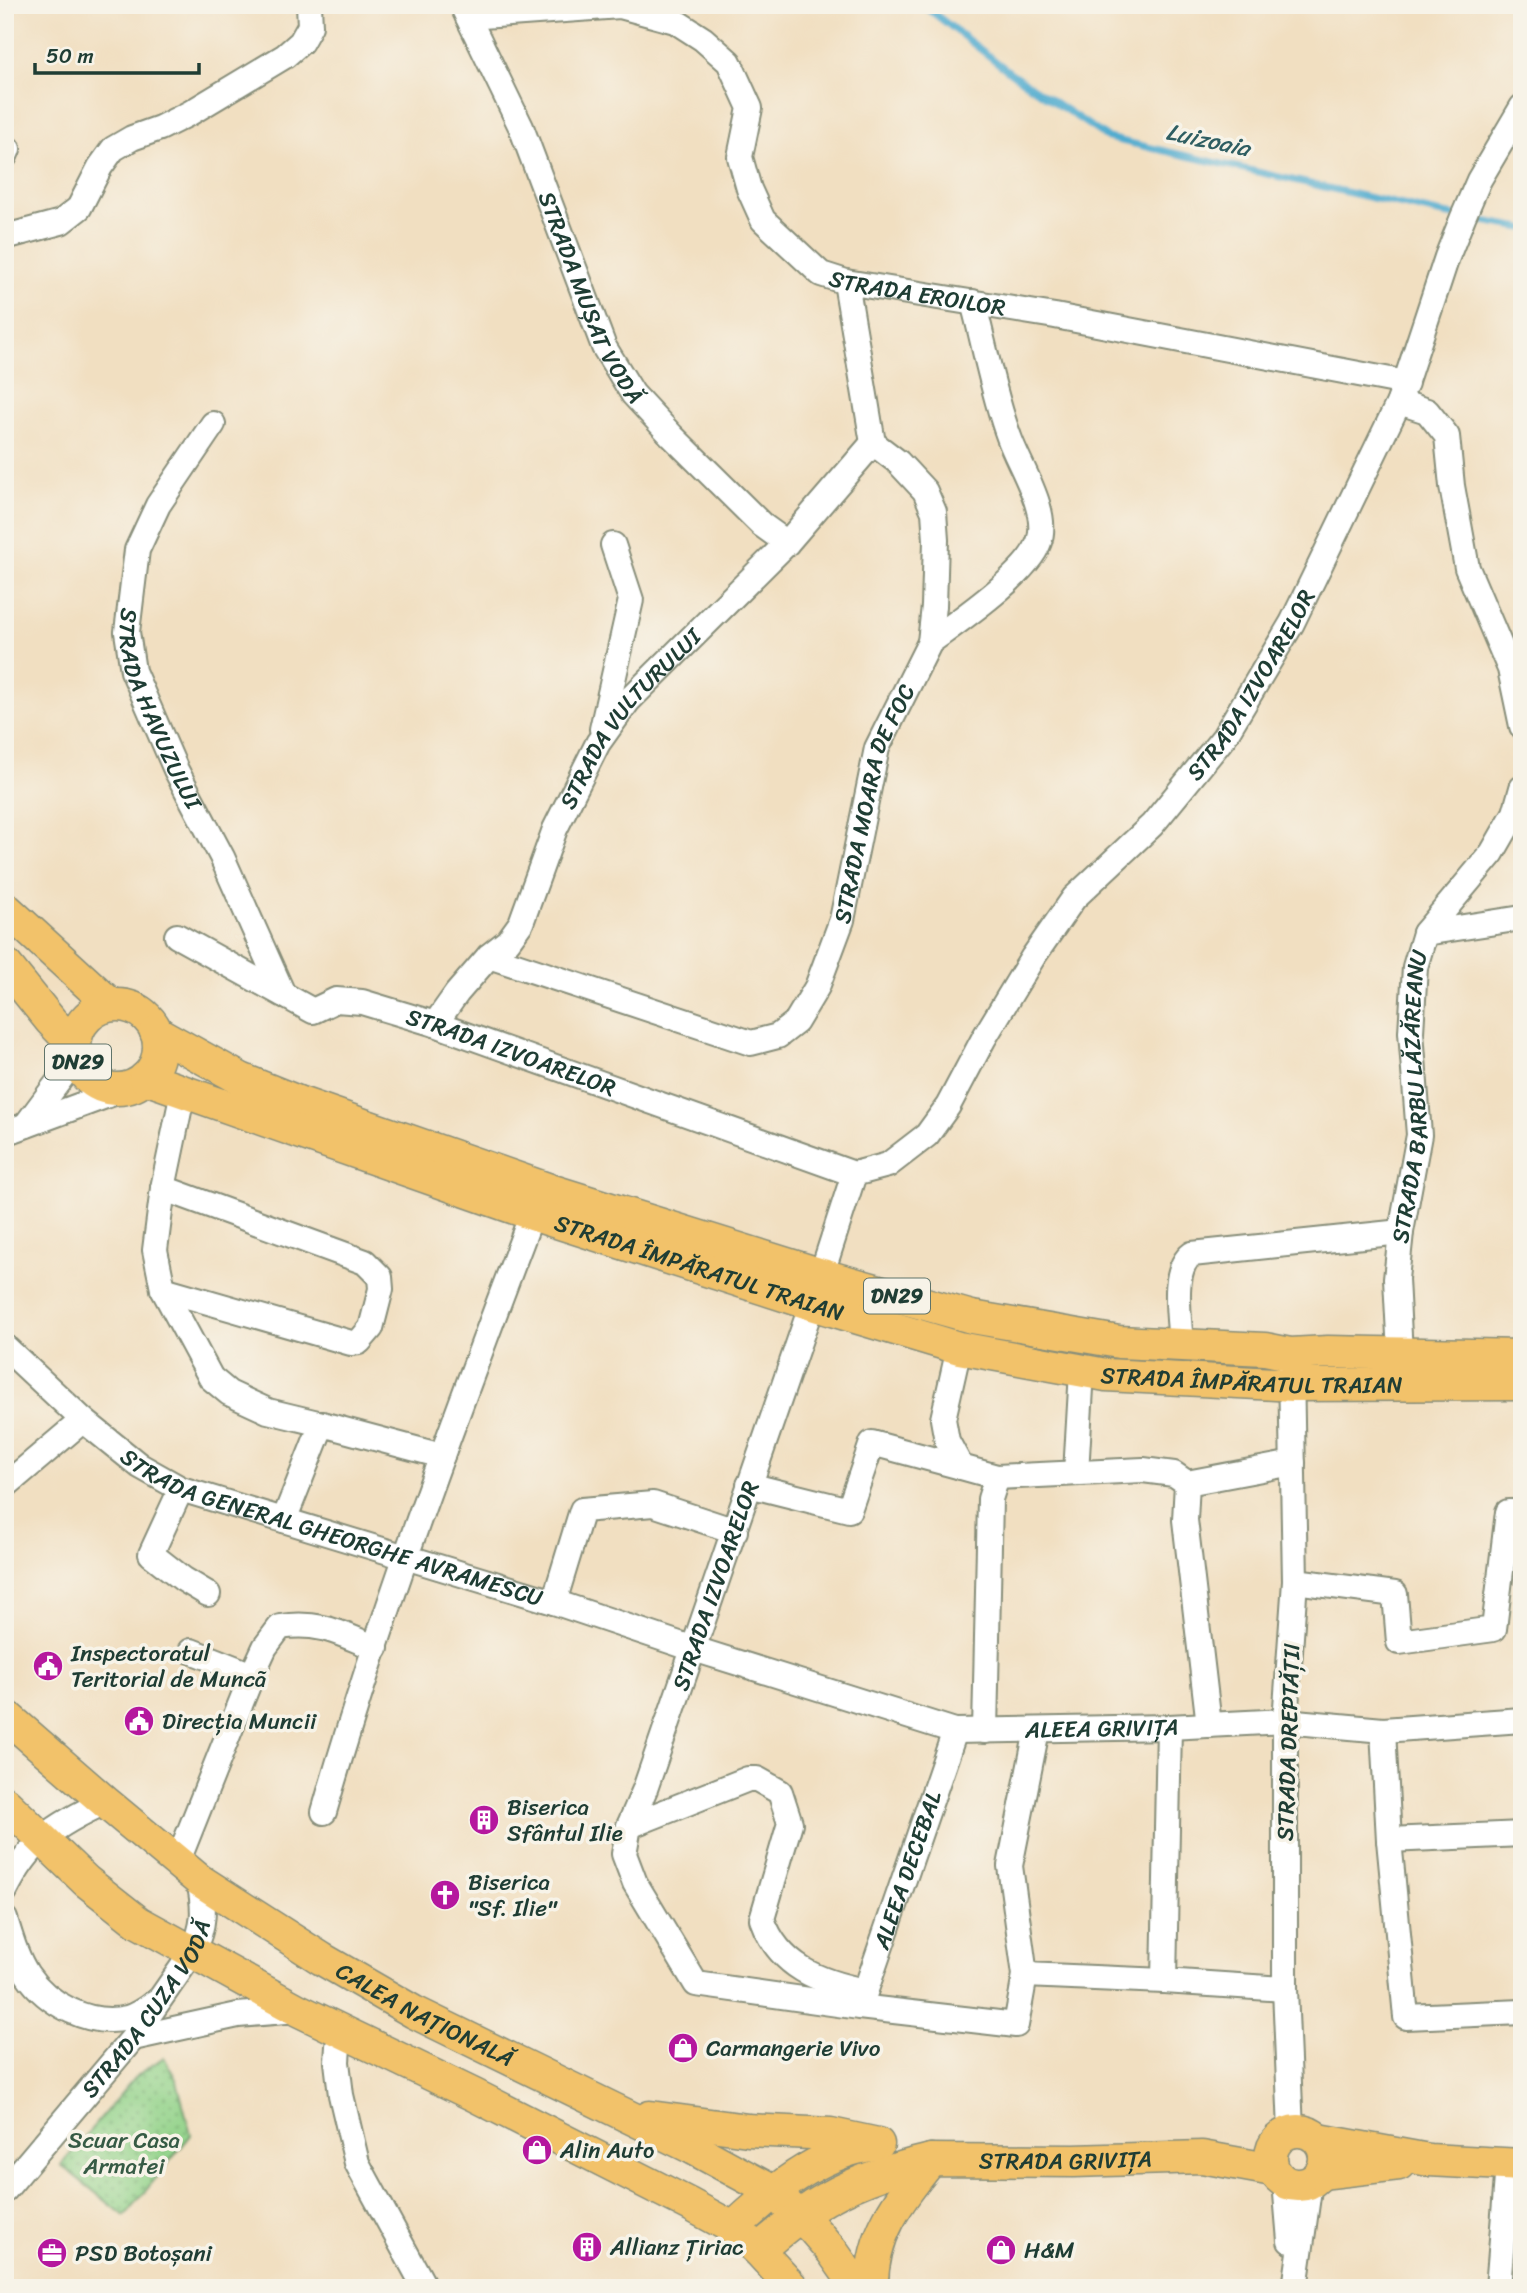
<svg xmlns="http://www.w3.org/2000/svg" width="1527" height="2293" viewBox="0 0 1527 2293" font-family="Sriracha,sans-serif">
  <defs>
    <pattern id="park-dots" width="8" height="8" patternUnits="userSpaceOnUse" patternTransform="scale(1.75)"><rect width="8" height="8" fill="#93d38a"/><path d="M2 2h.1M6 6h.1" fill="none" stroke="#77ac72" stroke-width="1.8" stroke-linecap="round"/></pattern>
  </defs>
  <rect width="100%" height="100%" fill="#f7f3e8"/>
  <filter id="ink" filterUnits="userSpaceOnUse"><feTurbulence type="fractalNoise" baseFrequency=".0143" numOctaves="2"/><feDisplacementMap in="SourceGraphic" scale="14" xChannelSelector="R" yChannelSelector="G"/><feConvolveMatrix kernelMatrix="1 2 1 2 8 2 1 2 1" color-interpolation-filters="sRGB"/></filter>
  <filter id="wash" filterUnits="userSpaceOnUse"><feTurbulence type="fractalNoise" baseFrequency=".00686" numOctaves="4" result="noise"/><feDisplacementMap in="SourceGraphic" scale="28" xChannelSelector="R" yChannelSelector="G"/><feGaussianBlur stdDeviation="1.57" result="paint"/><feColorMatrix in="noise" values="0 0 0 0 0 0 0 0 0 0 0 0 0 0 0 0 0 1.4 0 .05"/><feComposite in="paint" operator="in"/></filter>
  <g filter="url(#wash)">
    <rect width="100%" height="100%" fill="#f1dfc1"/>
    <path fill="url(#park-dots)" stroke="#59885f" stroke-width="2" d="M164,2057L177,2081L191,2135L125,2216L61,2165L134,2078Z"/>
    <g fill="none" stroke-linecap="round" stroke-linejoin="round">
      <path stroke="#51accf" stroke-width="7" d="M923,5L1011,73L1108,138L1438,213L1522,228"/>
    </g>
  </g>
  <g filter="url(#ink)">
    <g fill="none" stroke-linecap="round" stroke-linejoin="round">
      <g stroke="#888e7a" stroke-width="28">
        <g id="minor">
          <path id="s1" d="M462,5L521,127L604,347L633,394L672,436L762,525L787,543"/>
          <path id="s2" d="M468,17L620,6L675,21L703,39L729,62L750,108L740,157L749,189L763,220L821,274L846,282L1055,316L1406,383"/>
          <path d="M5,156L8,149"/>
          <path d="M5,237L61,222L79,208L100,167L113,149L132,138L160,128L190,113L285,56L301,42L310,26L309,5"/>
          <path d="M1399,402L1427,411L1447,436L1452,486L1467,568L1510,669L1522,726"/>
          <path id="s3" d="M213,424L158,505L137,550L127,632L133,671L176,770L222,857L283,994"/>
          <path d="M930,642C957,622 1028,574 1039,542C1050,511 1019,466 1009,437C993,394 985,347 973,302"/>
          <path d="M602,729L631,600L613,545"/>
          <path d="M1425,933L1522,918"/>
          <path id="s4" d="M177,936L313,1011L336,1000L362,1002L435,1024L854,1174"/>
          <path id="s5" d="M489,956L751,1043L778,1036L796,1022L817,987L842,920L877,748L930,642L934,606L936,540L934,512L925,491L898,462L873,443L846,282"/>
          <path id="s6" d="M435,1024L457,993L489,956L508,941L521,923L555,829L598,743L628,701L787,543L873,443"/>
          <path d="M183,1092L163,1188L155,1250L163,1289L211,1378L229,1393L268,1411L322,1424L284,1520"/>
          <path d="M26,1125L76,1058"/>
          <path d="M5,1133L127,1088"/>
          <path d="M163,1188L365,1262L380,1277L381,1289L371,1328L359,1342L351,1343L163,1289"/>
          <path d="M1181,1345C1180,1320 1170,1270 1192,1254L1401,1232"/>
          <path id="s7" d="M5,1347L83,1420L140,1466L181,1489L554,1602L694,1649L955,1731L1169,1727L1285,1721L1383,1730L1522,1720"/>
          <path d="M959,1348L943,1419L947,1441L961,1467L997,1477L990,1499L985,1731"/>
          <path id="s8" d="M1400,1354L1396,1279L1401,1232L1419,1135L1411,1032L1415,967L1425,933L1492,853L1515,813L1522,788"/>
          <path d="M1291,1368L1295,1581L1285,1721V1989L1291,2131"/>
          <path d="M322,1424L442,1456"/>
          <path d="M1076,1473L1082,1371"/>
          <path d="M997,1477L1143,1470L1174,1474L1187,1483L1185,1520L1209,1725"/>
          <path d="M1187,1483L1293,1463"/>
          <path d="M749,1485L849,1510L872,1443L961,1467"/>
          <path d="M5,1486L83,1420"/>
          <path d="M181,1489L151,1554L183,1579L208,1594"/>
          <path d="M1295,1581L1395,1594L1399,1642L1494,1629L1508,1512H1522"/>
          <path d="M554,1602L582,1510L653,1504L735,1531"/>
          <path d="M191,1651L252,1675"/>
          <path d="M1169,1727L1164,1981L1285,1989"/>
          <path id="s9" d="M1037,1730L1010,1866L1025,1975L1016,2025L859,2007L696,1984L635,1883L624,1854L629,1826L645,1789L812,1304L854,1174L888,1165L927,1135L948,1106L984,1038L1033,957L1074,898L1152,825L1224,737L1292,623L1399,402L1447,257L1463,217L1479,180L1522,107"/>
          <path d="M1383,1730L1389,1840L1406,2017L1522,2012"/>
          <path d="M324,1812C382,1609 458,1411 532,1214"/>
          <path d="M629,1826L748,1779H757L780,1792L790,1823L762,1919C779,1967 819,1982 865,1991"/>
          <path d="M1389,1840L1522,1834"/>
          <path d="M177,1863L252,1675L265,1647L280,1627C320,1621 339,1633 376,1648"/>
          <path d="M5,1891C30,1841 55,1825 105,1802"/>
          <path d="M5,1919C11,1938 16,1957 27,1974C47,2004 90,2027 127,2018C138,2015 146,2009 155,2002"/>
          <path d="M1025,1975L1164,1981"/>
          <path id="s10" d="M860,2007L955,1731"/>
          <path d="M343,2033L338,2046L337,2062L341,2095L357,2163L425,2288"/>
          <path d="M133,2038L238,2015L298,2010"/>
          <path d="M1285,2182L1290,2241"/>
          <path id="s11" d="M5,2190L133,2038L192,1953C205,1925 205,1910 199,1880"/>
          <path d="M1295,2288L1310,2182"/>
          <path d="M1498,2288L1508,2165"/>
        </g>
      </g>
      <g stroke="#888e7a" stroke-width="35">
        <g id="major">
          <path d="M5,908L111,1005"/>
          <path d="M5,964L51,1021L74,1045"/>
          <circle cx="117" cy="1047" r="42"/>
          <path d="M156,1032L241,1079L298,1102L553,1191L822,1275L972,1317L1119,1342L1265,1349L1290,1354L1328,1352L1522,1356"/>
          <path id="s12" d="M145,1078L532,1214L812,1304L959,1348L1106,1375L1293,1385L1522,1384"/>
          <path id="s13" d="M5,1715L105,1802L199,1880L322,1959L414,2012L691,2147L772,2191L813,2229L832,2251L858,2288"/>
          <path d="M5,1803L86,1881L138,1922L298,2010L474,2095L689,2204L733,2228L758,2250L793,2288"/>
          <path d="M650,2117L748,2130L831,2134L878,2144"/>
          <circle cx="1298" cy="2158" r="27"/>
          <path d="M1319,2140L1429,2160L1522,2165"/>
          <path d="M1321,2173L1399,2164"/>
          <path d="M733,2228C773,2191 814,2155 870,2145"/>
          <path id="s14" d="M758,2250C776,2235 795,2219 814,2206C848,2184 892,2169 931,2160L1074,2161L1202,2157L1273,2170"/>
          <path d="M872,2288C871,2234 899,2200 931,2160"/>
        </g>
      </g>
      <use href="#minor" stroke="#fff" stroke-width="24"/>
      <use href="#major" stroke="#f2c26a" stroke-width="32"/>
    </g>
  </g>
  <defs>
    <g id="civic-disc" transform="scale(1.575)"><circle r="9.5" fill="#b5179e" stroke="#f7f3e8"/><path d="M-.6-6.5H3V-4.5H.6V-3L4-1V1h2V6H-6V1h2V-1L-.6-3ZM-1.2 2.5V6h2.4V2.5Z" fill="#fff"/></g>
    <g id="building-disc" transform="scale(1.575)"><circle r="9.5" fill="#b5179e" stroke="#f7f3e8"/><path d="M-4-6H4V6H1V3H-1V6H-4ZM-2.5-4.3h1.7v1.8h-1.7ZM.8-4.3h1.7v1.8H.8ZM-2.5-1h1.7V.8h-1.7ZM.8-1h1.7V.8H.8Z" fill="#fff"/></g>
    <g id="church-disc" transform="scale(1.575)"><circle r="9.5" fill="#b5179e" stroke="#f7f3e8"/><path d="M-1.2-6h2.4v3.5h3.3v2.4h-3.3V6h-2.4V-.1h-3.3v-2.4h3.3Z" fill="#fff"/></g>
    <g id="shop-disc" transform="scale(1.575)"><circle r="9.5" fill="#b5179e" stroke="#f7f3e8"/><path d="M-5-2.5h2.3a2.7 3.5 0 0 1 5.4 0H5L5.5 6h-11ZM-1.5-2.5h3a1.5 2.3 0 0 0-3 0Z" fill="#fff"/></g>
    <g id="office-disc" transform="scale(1.575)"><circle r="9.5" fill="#b5179e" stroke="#f7f3e8"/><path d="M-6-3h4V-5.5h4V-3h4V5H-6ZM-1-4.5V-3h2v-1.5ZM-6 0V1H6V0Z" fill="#fff"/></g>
  </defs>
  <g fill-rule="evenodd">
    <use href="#civic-disc" x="48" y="1666"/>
    <use href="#civic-disc" x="139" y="1721"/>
    <use href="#building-disc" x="484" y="1820"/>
    <use href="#church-disc" x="445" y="1895"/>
    <use href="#shop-disc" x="683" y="2048"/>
    <use href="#shop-disc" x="537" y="2150"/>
    <use href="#building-disc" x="587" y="2247"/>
    <use href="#shop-disc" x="1001" y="2250"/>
    <use href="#office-disc" x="52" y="2253"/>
  </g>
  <g text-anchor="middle" stroke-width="7" stroke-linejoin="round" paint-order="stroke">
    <g fill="#f7f3e8" stroke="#60746a" stroke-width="2">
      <rect x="45" y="1044.5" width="66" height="35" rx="5"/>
      <rect x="864" y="1278.5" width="66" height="35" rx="5"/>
    </g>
    <g font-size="21" font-weight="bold" fill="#1f3d34">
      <text x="78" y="1069">DN29</text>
      <text x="897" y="1303">DN29</text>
    </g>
    <g font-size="23" fill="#1f3d34" stroke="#f7f3e8">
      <text dy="8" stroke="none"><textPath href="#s2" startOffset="623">STRADA EROILOR</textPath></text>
      <text dy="8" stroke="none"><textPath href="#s1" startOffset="320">STRADA MUȘAT VODĂ</textPath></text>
      <text dy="8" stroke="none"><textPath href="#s9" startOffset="2132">STRADA IZVOARELOR</textPath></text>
      <text dy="8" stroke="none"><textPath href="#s3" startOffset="313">STRADA HAVUZULUI</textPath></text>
      <text dy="8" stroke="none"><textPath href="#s6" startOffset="368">STRADA VULTURULUI</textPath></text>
      <text dy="8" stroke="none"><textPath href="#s5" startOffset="560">STRADA MOARA DE FOC</textPath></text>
      <text dy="8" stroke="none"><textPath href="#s4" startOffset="364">STRADA IZVOARELOR</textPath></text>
      <text dy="8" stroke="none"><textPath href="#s8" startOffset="259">STRADA BARBU LĂZĂREANU</textPath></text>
      <text dy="8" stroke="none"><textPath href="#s12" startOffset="586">STRADA ÎMPĂRATUL TRAIAN</textPath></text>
      <text dy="8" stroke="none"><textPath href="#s12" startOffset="1153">STRADA ÎMPĂRATUL TRAIAN</textPath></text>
      <text dy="8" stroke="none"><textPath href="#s7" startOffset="382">STRADA GENERAL GHEORGHE AVRAMESCU</textPath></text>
      <text dy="8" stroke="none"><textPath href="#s9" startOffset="1055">STRADA IZVOARELOR</textPath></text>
      <text dy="8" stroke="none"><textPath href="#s7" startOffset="1185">ALEEA GRIVIȚA</textPath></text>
      <text transform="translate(1288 1742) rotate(-88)" y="8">STRADA DREPTĂȚII</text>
      <text dy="8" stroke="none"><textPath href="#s10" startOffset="145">ALEEA DECEBAL</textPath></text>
      <text dy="8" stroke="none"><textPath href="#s11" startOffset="231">STRADA CUZA VODĂ</textPath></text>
      <text dy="8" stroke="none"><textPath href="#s13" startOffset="518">CALEA NAȚIONALĂ</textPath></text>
      <text dy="8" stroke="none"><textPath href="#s14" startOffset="332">STRADA GRIVIȚA</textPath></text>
    </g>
    <g font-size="23" fill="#1f3d34" stroke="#f7f3e8" text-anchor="start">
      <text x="71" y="1661">Inspectoratul<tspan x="71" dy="26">Teritorial de Muncã</tspan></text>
      <text x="162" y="1729">Direcția Muncii</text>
      <text x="507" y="1815">Biserica<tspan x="507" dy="26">Sfântul Ilie</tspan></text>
      <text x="468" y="1890">Biserica<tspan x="468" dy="26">"Sf. Ilie"</tspan></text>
      <text x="706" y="2056">Carmangerie Vivo</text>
      <text x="560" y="2158">Alin Auto</text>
      <text x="610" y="2255">Allianz Țiriac</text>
      <text x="1024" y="2258">H&amp;M</text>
      <text x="75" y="2261">PSD Botoșani</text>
    </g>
    <g font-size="23" fill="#365b45" stroke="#f7f3e8">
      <text x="124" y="2148">Scuar Casa<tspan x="124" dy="26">Armatei</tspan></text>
    </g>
    <g font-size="24" font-style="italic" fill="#2e5e62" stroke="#f7f3e8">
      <text transform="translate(1208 140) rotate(12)" y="8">Luizoaia</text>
    </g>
  </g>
  <rect width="1527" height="2293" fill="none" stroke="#f7f3e8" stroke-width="28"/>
  <path d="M35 63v10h164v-10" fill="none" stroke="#1f3d34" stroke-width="3.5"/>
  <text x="46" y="63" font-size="21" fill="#1f3d34" stroke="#f7f3e8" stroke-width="5" paint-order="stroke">50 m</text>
</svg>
